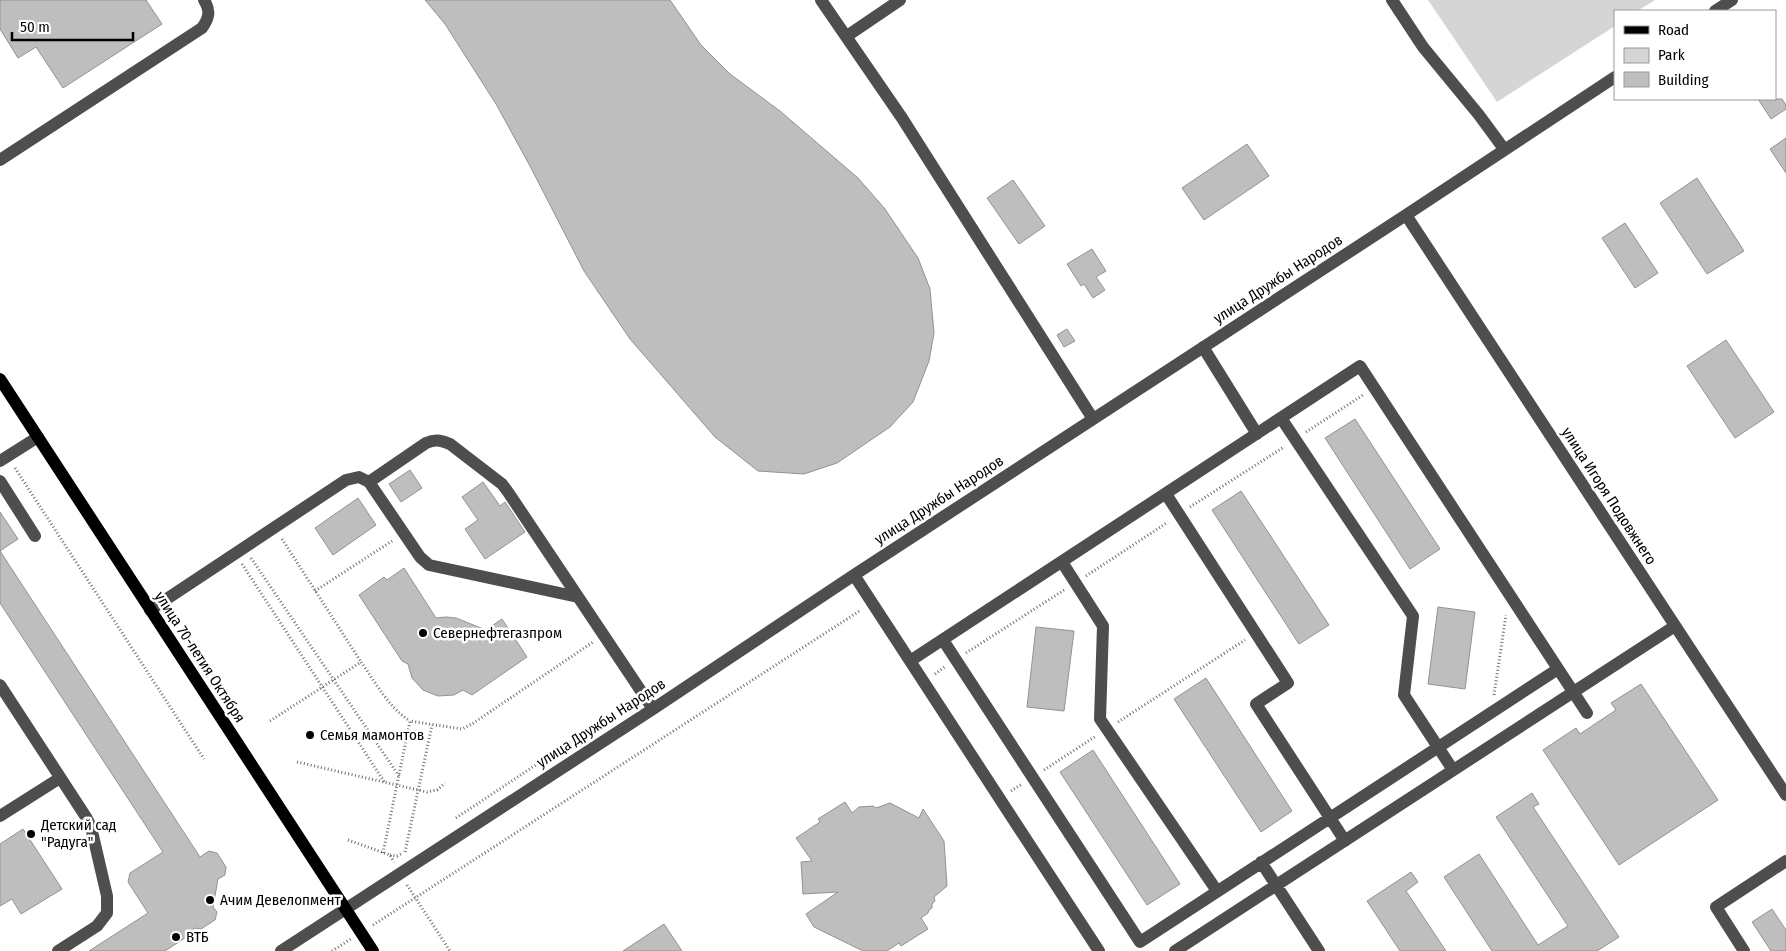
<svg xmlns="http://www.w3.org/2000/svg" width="1786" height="951" viewBox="0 0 1786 951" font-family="'Fira Sans Condensed',sans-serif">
  <rect width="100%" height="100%" fill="#fff"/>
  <path fill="#d5d5d5" d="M1428,0H1655L1637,11H1615V26L1497,102Z"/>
  <path fill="#bebebe" stroke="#929292" d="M0,0H146L162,24L63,88L36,47L18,58L0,29Z
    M425,0H670L701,45L730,74L780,111L858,178L885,209L918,258L930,289L934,333L929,361L913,402L890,427L837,463L804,474L758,471L715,437L630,339L584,271L530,166L496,104L445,24Z
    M1758,99H1782L1786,105V109L1771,119Z
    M1786,138V173L1770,149Z
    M1247,144L1269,176L1204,220L1182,188Z
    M1697,178L1744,251L1707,274L1660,203Z
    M1013,180L1045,226L1019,244L987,198Z
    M1625,223L1658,273L1635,288L1602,238Z
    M1092,249L1106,271L1096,277L1105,290L1093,298L1084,284L1081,286L1067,264Z
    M1067,329L1075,341L1064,347L1057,335Z
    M1726,340L1774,412L1735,438L1687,366Z
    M1355,419L1440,549L1410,569L1325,438Z
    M410,470L422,488L401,502L389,484Z
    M483,482L500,506L505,502L525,532L485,559L465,529L478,520L462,497Z
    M1241,491L1329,625L1299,644L1212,510Z
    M358,498L376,525L333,555L315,528Z
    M0,512L18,539L0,551L200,857L209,851L217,853L226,867L225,875L218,879L213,907L217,912L215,920L201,929L194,928L191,934L165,951H89L148,913L128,882L130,873L163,852L0,603Z
    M404,568L436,618L446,617L456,618L486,630L502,619L527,657L472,695L463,690L454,695L438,696L423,690L412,678L408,664L402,661L359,595L384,577L387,580Z
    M1438,607L1475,612L1465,689L1428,684Z
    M1036,627L1074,631L1064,711L1027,707Z
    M1206,678L1292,811L1261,832L1174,699Z
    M1641,684L1718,800L1619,865L1543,750L1576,728L1580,734L1616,710L1611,703Z
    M1093,750L1180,884L1147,905L1060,772Z
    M1532,793L1539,804L1533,807L1619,937L1597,951H1492L1444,877L1479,854L1538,945L1568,926L1496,817Z
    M845,802L852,813L859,807L873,806L876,808L890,803L919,818L923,809L944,841L947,886L934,897L935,901L932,904V908L929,910L928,913L921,918L928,929L901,946L899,943L887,951H863L814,927L806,914L838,892L803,894L801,862L812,861L796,838L820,822L818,819Z
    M23,829L62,889L21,914L12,899L0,906V844Z
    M1411,872L1418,882L1406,891L1446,951H1400L1367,901Z
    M1772,909L1786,930V951H1771L1752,922Z
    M664,924L682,951H623Z"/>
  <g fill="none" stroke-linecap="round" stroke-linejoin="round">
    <path stroke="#707070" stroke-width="3" stroke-dasharray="1 2.5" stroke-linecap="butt" d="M1306,432L1363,395
      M15,468L204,759
      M1190,507L1284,447
      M282,539L361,662
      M251,558L399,776
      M242,564L385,783
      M1086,576L1168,522
      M315,591L392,541
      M966,653L1064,590
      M935,674L946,666
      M1494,695L1506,615
      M270,721L361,662C376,683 388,707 410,721
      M1118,722L1245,640
      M297,762L427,792L437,790L445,783
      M1044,770L1096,736
      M1011,791L1022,784
      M456,818L632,701
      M348,840L390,855L394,862
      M405,852L432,725
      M383,853L410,721L462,729L472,724L593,642
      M390,855L397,856L403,853
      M407,885L450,951
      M373,925L861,610
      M332,951L351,939"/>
    <path stroke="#4e4e4e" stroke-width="12" d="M821,0L902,118L1093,419
      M1392,0L1423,47L1479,115L1504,149
      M1715,11L1732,0
      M847,36L900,0
      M0,160L202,28C209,18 211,11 204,0
      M1406,215L1786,795
      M1203,347L1257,434
      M1281,418L1413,616L1404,695L1453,770
      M0,461L38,437
      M0,481L35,536
      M369,482L420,557L429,565L578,597
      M1166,494L1288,683L1256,704L1345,841
      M1062,562L1103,626L1100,719L1217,891
      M854,575L1099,951
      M150,610L346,480L359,477L369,482L426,443C435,439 441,440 450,444L502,484L508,492L653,709
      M943,640L1140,942L1558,669
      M910,661L1360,366L1587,713
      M0,685L86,817L91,827L107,896V913L97,926L58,951
      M0,816L60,778
      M1261,862L1319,951
      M281,951L653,709L854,575L1406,215L1615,77
      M1175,951L1675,626
      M1744,951L1716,907L1786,861"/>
    <path stroke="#000" stroke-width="12" d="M0,379L373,951"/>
  </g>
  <g fill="#000" stroke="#fff" stroke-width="2">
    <circle cx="423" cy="633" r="5"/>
    <circle cx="310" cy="735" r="5"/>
    <circle cx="31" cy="834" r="5"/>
    <circle cx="210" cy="900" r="5"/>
    <circle cx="176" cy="937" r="5"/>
  </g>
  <g text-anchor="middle" stroke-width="5" stroke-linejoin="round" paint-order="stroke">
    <g font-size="15" fill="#000" stroke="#fff">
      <text transform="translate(1278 279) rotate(-33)" y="5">улица Дружбы Народов</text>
      <text transform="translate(1609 496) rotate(57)" y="5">улица Игоря Подовжнего</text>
      <text transform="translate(939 500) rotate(-33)" y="5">улица Дружбы Народов</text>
      <text transform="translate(200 657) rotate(57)" y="5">улица 70-летия Октября</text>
      <text transform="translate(601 723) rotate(-33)" y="5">улица Дружбы Народов</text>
    </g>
    <g font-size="15" fill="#000" stroke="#fff" text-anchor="start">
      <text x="433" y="638">Севернефтегазпром</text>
      <text x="320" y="740">Семья мамонтов</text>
      <text x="41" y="830">Детский сад<tspan x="41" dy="17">"Радуга"</tspan></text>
      <text x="220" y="905">Ачим Девелопмент</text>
      <text x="186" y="942">ВТБ</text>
    </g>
  </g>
  <rect x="1614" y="10" width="162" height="90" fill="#ffffff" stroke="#999999"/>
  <rect x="1624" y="26" width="25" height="8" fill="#000000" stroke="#999999"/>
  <text x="1658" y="35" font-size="15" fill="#000000">Road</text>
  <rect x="1624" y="48" width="25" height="15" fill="#d5d5d5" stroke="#999999"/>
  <text x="1658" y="60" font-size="15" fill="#000000">Park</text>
  <rect x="1624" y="72" width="25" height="15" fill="#bebebe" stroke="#999999"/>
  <text x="1658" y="85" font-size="15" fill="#000000">Building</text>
  <path d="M12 32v8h121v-8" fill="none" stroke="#000000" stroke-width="2.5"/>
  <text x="20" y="32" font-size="15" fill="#000000" stroke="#ffffff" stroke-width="4" paint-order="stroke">50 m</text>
</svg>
